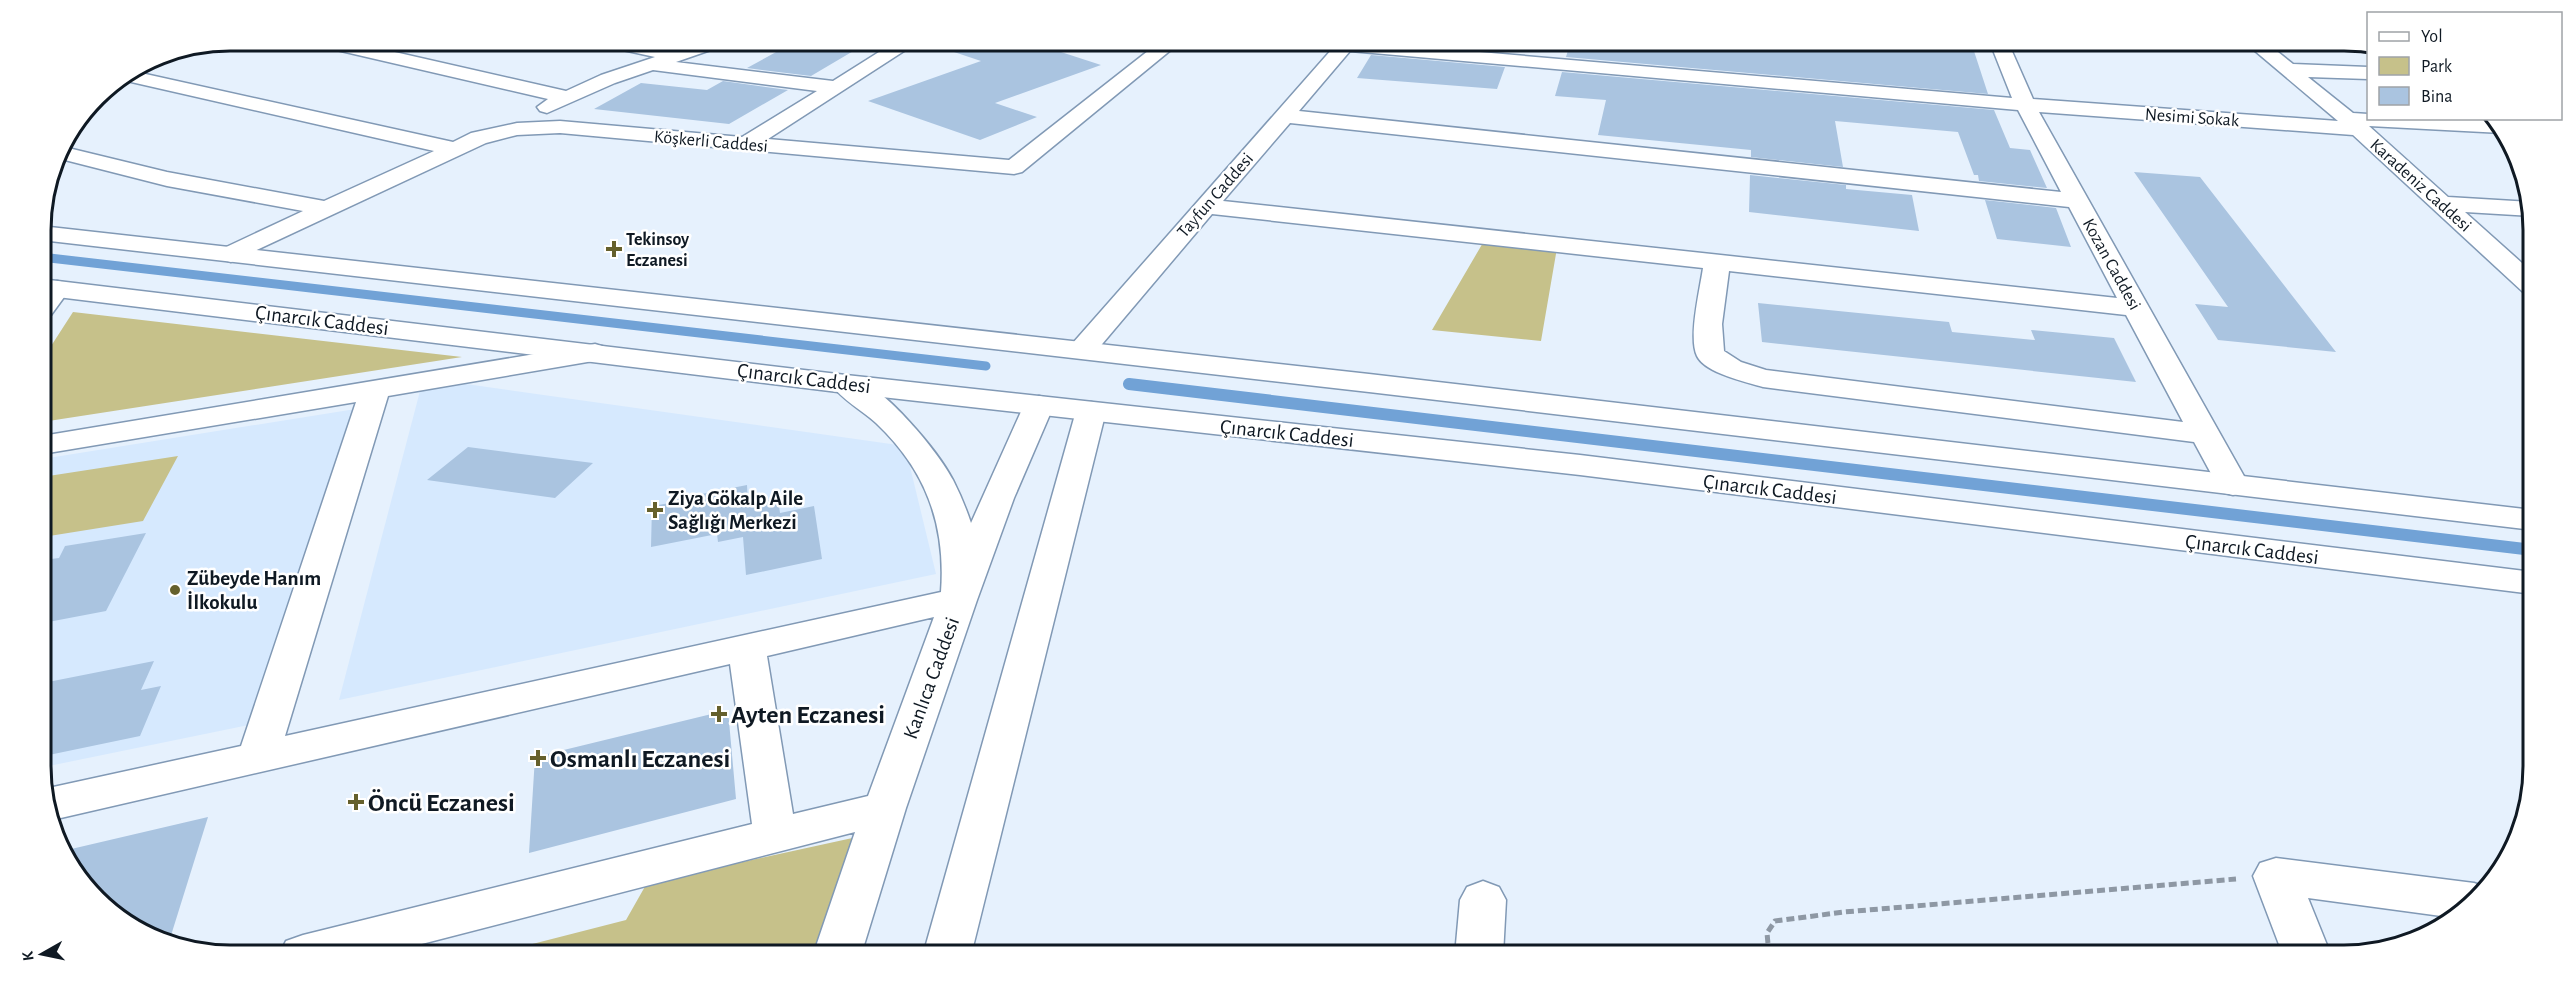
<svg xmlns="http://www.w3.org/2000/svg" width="2574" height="996" viewBox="0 0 2574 996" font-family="'Alegreya Sans',sans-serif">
  <rect width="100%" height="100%" fill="#e6f1fd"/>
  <path fill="#d6e9fe" d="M466,384L905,446L936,574L339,700L420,391Z
    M368,407L263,722L44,767L42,459Z"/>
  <path fill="#c6c18a" d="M1484,241L1557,248L1541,341L1432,330Z
    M73,312L462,357L42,422V360Z
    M178,456L143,521L43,537L42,477Z
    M857,837L819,955H490L626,920L647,883Z"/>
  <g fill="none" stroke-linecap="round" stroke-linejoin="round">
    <path stroke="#71a2d6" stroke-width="9" d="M41,257L986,366"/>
    <path stroke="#71a2d6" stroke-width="12" d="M1129,384L2533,550"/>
  </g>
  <path fill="#aac4e0" d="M798,40H872L811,76L747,68Z
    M937,40H1024L1101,65L995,103L1037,117L980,140L868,101L981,61L936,46Z
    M1380,40H1515L1511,52Z
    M1571,40H1622L1739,51L1768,48V40H1914L1972,45L1988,94L1566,57Z
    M1371,55L1505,67L1497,89L1357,78Z
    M1562,72L1994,110L2010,148L2030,150L2047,188L1979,181L1978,175H1974L1958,132L1835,121L1843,167L1751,157V150L1598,135L1606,100L1555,96Z
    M723,81L788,90L729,124L594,109L641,83L707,90Z
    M2134,172L2200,177L2336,352L2218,340L2195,304L2228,307Z
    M1750,175L1846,185V189L1912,195L1919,231L1749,212Z
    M1985,200L2056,208L2071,247L1997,239Z
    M1758,303L1949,322L1952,332L2035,340L2031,330L2114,338L2136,382L1762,342Z
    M468,447L513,453L593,463L555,498L427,480Z
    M747,485L748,504L778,498L780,513L814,506L822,559L746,575L743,537L718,542L717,534L651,547L652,506L676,502V499Z
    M146,533L106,611L43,623V560L59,558L65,546Z
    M154,661L141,690L161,686L140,736L44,756L43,683Z
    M728,710L736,799L529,853L535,757Z
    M208,817L168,945L87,891L67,850Z"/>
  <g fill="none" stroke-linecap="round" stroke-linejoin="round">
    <g stroke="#8199b5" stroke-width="3">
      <path id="minor" d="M306,40H342L566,91L601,75L655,57L595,44L592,40H630L675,50L703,40H731L728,44L676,62L833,81L898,40H921L768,139L1009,160L1162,40H1183L1022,172L1014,174L560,133L517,135L486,143L231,262L222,259L218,254L222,249L303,211L167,186L57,158L60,146L167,172L324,201L434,151L118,79L132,71L453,142L471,133L517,123L560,121L742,137L817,91L653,70L615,83L547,113L540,111L537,107L548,99L315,45Z
        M1340,40L2012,98L1989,40H2007L2033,99L2338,121L2242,40H2263L2293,64L2368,67V79L2308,77L2353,113L2368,114V118L2497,120L2502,133L2369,126L2448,197L2531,202L2532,216L2465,212L2532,272V294L2523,292L2353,135L2039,112L2249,485L2245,492L2233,495L2221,492L2194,442L1763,387C1746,382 1705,373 1697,356C1688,338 1700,289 1703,268L1212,214L1092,356L1082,358L1072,356L1068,350L1072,344ZM1350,51L2018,110L2061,192L1299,111ZM1290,123L2069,207L2117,298L1223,201ZM1729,271L2126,315L2183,422L1766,370L1741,362L1724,351L1722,324Z
        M2331,40L2353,42L2345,47L2334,44Z
        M57,281L66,283L70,289L51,315L41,317C41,299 36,286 57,281Z
        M595,344L605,347L609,353L605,359L388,396L285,736L941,592C946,525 926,470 876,423C862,410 842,400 831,384L836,378C842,376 847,375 854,377C885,388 938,451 953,480C960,494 966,508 971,523L1024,405L1028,399L1039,396L1050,399L1054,405L1014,498L977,600L906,808L861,955H813L855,832L379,955H279L286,941L303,935L752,824L730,664L52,820L44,803V789L241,746L356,402L42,454V436ZM934,617L868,796L793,814L767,656Z
        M1091,402L1102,405L1106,411L971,955H923L1076,411L1080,405Z
        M2276,858L2474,883L2488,888L2456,918L2308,898L2331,955H2283L2253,876L2260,863Z
        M1483,881L1499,887L1506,900L1503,955H1455L1460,900L1467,887Z"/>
    </g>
    <g stroke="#8199b5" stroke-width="3">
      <path id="major" d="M41,226L1369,374L2533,510V530L1369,392L41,240Z
        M41,279L846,375L1580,455L2533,572V594L1580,475L846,393L41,295Z"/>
    </g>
    <path stroke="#8e98a4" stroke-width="5" stroke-dasharray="8 4" stroke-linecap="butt" d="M1769,955L1767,933L1775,921L1844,912L2236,879"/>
    <use href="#minor" fill="#fff" fill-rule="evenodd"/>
    <use href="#major" fill="#fff" fill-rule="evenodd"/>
  </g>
  <g fill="#65602c" stroke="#fff" stroke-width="2">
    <path d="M611 240h6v6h6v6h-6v6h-6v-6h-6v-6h6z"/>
    <path d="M652 501h6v6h6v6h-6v6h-6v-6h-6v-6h6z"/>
    <circle cx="175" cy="590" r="6"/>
    <path d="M716 705h6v6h6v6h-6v6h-6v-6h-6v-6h6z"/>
    <path d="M535 749h6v6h6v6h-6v6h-6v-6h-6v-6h6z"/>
    <path d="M353 793h6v6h6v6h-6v6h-6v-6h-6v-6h6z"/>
  </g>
  <g text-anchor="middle" stroke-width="5" stroke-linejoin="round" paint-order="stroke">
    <g font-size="18" fill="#0f1923" stroke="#fff">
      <text transform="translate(2192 117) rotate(4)" y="6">Nesimi Sokak</text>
      <text transform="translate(711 141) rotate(5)" y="6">Köşkerli Caddesi</text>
      <text transform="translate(2421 185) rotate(42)" y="6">Karadeniz Caddesi</text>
      <text transform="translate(1215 195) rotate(-49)" y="6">Tayfun Caddesi</text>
      <text transform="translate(2112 264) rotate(61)" y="6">Kozan Caddesi</text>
    </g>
    <g font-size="18" font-weight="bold" fill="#0f1923" stroke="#fff" text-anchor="start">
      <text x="626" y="245">Tekinsoy<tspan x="626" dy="21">Eczanesi</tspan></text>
    </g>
    <g font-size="21" fill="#0f1923" stroke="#fff">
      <text transform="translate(322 320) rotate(7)" y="7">Çınarcık Caddesi</text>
      <text transform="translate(804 378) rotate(7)" y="7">Çınarcık Caddesi</text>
      <text transform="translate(1287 433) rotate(6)" y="7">Çınarcık Caddesi</text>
      <text transform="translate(1770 489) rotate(7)" y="7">Çınarcık Caddesi</text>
      <text transform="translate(2252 549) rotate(7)" y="7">Çınarcık Caddesi</text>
      <text transform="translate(931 678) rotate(-70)" y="7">Kanlıca Caddesi</text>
    </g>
    <g font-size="21" font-weight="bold" fill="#0f1923" stroke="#fff" text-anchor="start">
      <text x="668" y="505">Ziya Gökalp Aile<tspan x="668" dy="24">Sağlığı Merkezi</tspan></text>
      <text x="187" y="585">Zübeyde Hanım<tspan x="187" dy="24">İlkokulu</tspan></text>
    </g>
    <g font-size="26" font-weight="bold" fill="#0f1923" stroke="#fff" text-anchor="start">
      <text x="731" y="723">Ayten Eczanesi</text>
      <text x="550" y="767">Osmanlı Eczanesi</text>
      <text x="368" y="811">Öncü Eczanesi</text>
    </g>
  </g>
  <path d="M0 0H2574V996H0ZM230 51H2344A179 179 0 0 1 2523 230V766A179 179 0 0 1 2344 945H230A179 179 0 0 1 51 766V230A179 179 0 0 1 230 51Z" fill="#fff" fill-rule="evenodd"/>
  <path fill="none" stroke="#0f1923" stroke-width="3" d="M230 51H2344A179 179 0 0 1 2523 230V766A179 179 0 0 1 2344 945H230A179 179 0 0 1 51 766V230A179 179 0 0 1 230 51Z"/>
  <rect x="2367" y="12" width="195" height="108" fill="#ffffff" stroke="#9fa3a7" stroke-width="1.5"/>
  <rect x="2379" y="32" width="30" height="9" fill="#ffffff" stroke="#9fa3a7" stroke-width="1.5"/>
  <text x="2421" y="42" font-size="18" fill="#0f1923">Yol</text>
  <rect x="2379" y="57" width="30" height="18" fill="#c6c18a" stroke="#9fa3a7" stroke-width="1.5"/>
  <text x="2421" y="72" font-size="18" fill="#0f1923">Park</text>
  <rect x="2379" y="87" width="30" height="18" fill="#aac4e0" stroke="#9fa3a7" stroke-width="1.5"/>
  <text x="2421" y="102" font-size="18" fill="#0f1923">Bina</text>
  <g transform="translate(42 954) rotate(261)" stroke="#ffffff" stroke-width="4.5" paint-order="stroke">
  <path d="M0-4.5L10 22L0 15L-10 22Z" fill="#0f1923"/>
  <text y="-9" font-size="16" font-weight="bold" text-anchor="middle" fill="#0f1923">K</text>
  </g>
</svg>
